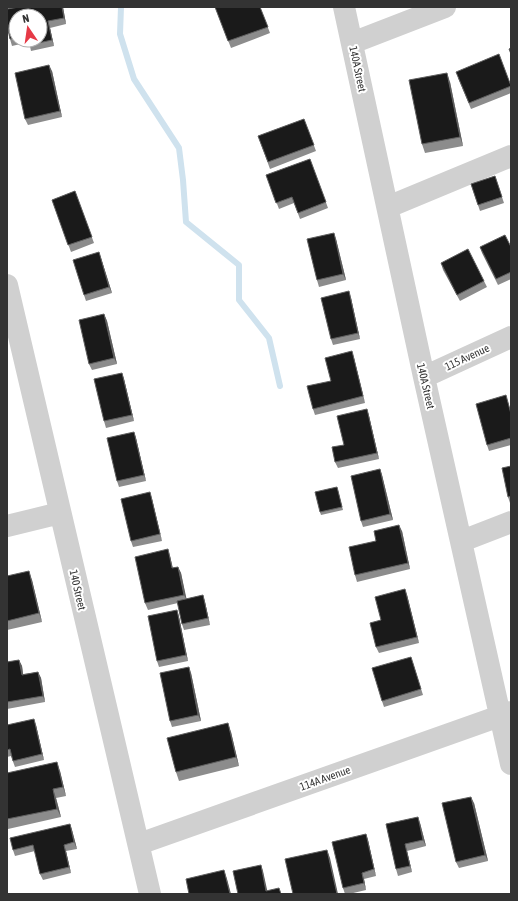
<svg xmlns="http://www.w3.org/2000/svg" width="518" height="901" viewBox="0 0 518 901" font-family="'Asap Condensed',sans-serif">
  <rect width="100%" height="100%" fill="#fff"/>
  <g fill="none" stroke-linecap="round" stroke-linejoin="round">
    <path stroke="#cfe2ee" stroke-width="6" d="M121,7L120,34L134,79L179,148L183,180L186,222L239,265V300L269,338L280,386"/>
    <path stroke="#d0d0d0" stroke-width="22" d="M344,7L424,377L511,764
      M352,43L445,7
      M388,207L511,156
      M7,285L150,894
      M424,377L511,337
      M7,526L60,513
      M462,541L511,522
      M139,844L511,712"/>
  </g>
  <path fill="#8c8c8c" fill-rule="evenodd" d="M19,7H63L66,24L50,28L54,46L31,51L29,42L12,46L10,39L7,25V9ZM16,16H40V40H16Z
    M215,7H260L270,33L231,48Z
    M52,71L62,117L28,125L25,119Z
    M458,78L511,85V93L471,109Z
    M450,82L463,146L425,153L422,144Z
    M304,119L316,151L270,169L258,136Z
    M310,159L328,208L300,219L294,203L279,209L266,175Z
    M495,176L504,203L480,211L471,184Z
    M75,191L94,243L71,252L52,200Z
    M336,239L346,280L319,287L317,280Z
    M480,247H511V279L498,285L482,253Z
    M99,252L112,293L86,301L84,295Z
    M441,263L484,281L487,287L460,301L443,270Z
    M351,298L360,339L333,345L331,339Z
    M104,314L107,321L117,364L92,370L89,364Z
    M354,358L365,403L315,415L313,409L331,381Z
    M122,373L124,379L134,421L106,428L104,421Z
    M508,402L511,412V445L489,451L487,445Z
    M367,409L369,416L379,459L338,468L335,462L344,445Z
    M134,432L136,438L146,481L119,487L117,481Z
    M511,466V503H510L508,497Z
    M380,469L382,475L393,520L363,527L361,521Z
    M338,490L343,510L321,515L320,512Z
    M152,499L162,541L133,547L131,541Z
    M402,531L410,569L357,582L355,575L376,541Z
    M170,556L173,568L178,567L181,573L186,599L203,595L205,602L210,625L184,630L182,624L178,603L148,610L145,603Z
    M7,576L32,580L42,622L7,630Z
    M407,595L419,643L379,653L376,647L381,620Z
    M177,610L179,617L188,661L159,667L157,661Z
    M19,660L22,666L23,674L38,672L41,678L45,702L7,709V662Z
    M413,663L423,695L384,707L382,701Z
    M191,673L201,721L172,727L170,721Z
    M7,725H36L44,760L15,767L11,756L7,757Z
    M231,732L239,766L179,781L176,772Z
    M60,771L66,796L56,798L61,817L8,829L7,827V773Z
    M474,803L488,861L459,868L456,862Z
    M420,823L426,846L407,851L412,872L398,876L396,869L386,824Z
    M70,824L72,830L77,849L66,851L71,873L43,880L40,874L35,851L15,856L13,850Z
    M366,834L368,840L376,876L364,879L366,890L349,894H345L343,888Z"/>
  <path fill="#5f5f5f" d="M62,7H63L66,24L64,18Z
    M48,21L50,28L54,46L52,40Z
    M49,65L52,71L62,117L60,111Z
    M447,73L450,82L463,146L460,137Z
    M334,233L336,239L346,280L343,274Z
    M99,252L101,258L112,293L109,287Z
    M349,291L351,298L360,339L358,333Z
    M104,314L107,321L117,364L114,358Z
    M352,351L354,358L365,403L363,396Z
    M122,373L124,379L134,421L132,415Z
    M367,409L369,416L379,459L377,453Z
    M134,432L136,438L146,481L144,475Z
    M380,469L382,475L393,520L390,514Z
    M150,492L152,499L162,541L160,534Z
    M399,525L402,531L410,569L408,563Z
    M168,549L170,556L174,575L172,568Z
    M178,567L181,573L187,601L184,595Z
    M29,571L32,580L42,622L39,613Z
    M405,589L407,595L419,643L417,637Z
    M203,595L205,602L210,625L208,618Z
    M177,610L179,617L188,661L186,655Z
    M19,660L22,666L24,681L22,675Z
    M189,667L191,673L201,721L198,715Z
    M38,672L41,678L45,702L43,696Z
    M34,719L36,725L44,760L42,754Z
    M228,723L231,732L239,766L236,757Z
    M57,762L60,771L66,796L63,787Z
    M53,789L56,798L61,817L57,809Z
    M471,797L474,803L488,861L485,855Z
    M418,817L420,823L426,846L423,840Z
    M70,824L72,830L77,849L74,842Z
    M366,834L368,840L376,876L374,869Z
    M405,844L407,851L412,872L410,866Z
    M64,845L66,851L71,873L69,867Z
    M327,850L330,858L338,894H337Z
    M261,865L263,871L268,894L266,891Z
    M224,870L227,879L231,894H230Z
    M362,873L364,879L366,890L364,883Z"/>
  <path fill="#1a1a1a" stroke="#5f5f5f" d="M19,7H62L64,18L48,21L52,40L29,45L28,40H40V16H16V38L10,39L7,25V9Z
    M215,7H260L268,27L228,41Z
    M511,48V54L509,49Z
    M499,54L511,86L469,103L456,72Z
    M49,65L60,111L25,119L15,73Z
    M447,73L460,137L422,144L409,80Z
    M304,119L314,145L268,162L258,136Z
    M310,159L326,202L298,213L292,197L276,203L266,175Z
    M495,176L502,197L478,205L471,184Z
    M75,191L92,237L68,245L52,200Z
    M334,233L343,274L317,280L307,239Z
    M505,235L511,247V272L496,279L480,247Z
    M468,249L484,281L457,295L441,263Z
    M99,252L109,287L84,295L73,260Z
    M349,291L358,333L331,339L321,298Z
    M104,314L114,358L89,364L79,320Z
    M352,351L363,396L313,409L307,386L331,381L325,358Z
    M122,373L132,415L104,421L94,379Z
    M506,395L511,414V438L487,445L476,404Z
    M367,409L377,453L335,462L332,447L344,445L337,416Z
    M134,432L144,475L117,481L107,438Z
    M511,466V496L508,497L502,468Z
    M380,469L390,514L361,521L351,476Z
    M337,487L342,507L320,512L315,492Z
    M150,492L160,534L131,541L121,499Z
    M399,525L408,563L355,575L349,547L376,541L374,531Z
    M168,549L172,568L178,567L184,595L145,603L135,557Z
    M29,571L39,613L7,621V576Z
    M405,589L417,637L376,647L370,623L381,620L375,597Z
    M203,595L208,618L182,624L177,601Z
    M177,610L186,655L157,661L148,616Z
    M411,657L421,689L382,701L372,668Z
    M19,660L22,675L38,672L43,696L7,702V662Z
    M189,667L198,715L170,721L160,673Z
    M34,719L42,754L13,761L10,749L7,750V725Z
    M228,723L236,757L176,772L167,738Z
    M57,762L63,787L53,789L57,809L7,819V773Z
    M471,797L485,855L456,862L442,803Z
    M418,817L423,840L405,844L410,866L396,869L386,824Z
    M70,824L74,842L64,845L69,867L40,874L33,845L13,850L10,838Z
    M366,834L374,869L362,873L364,883L343,888L332,842Z
    M327,850L337,894H293L285,859Z
    M261,865L266,891L279,888L281,894H238L233,871Z
    M224,870L230,894H189L186,879Z"/>
  <g text-anchor="middle" stroke-width="4" stroke-linejoin="round" paint-order="stroke">
    <g font-size="11" fill="#333" stroke="#fff">
      <text transform="translate(358 69) rotate(78)" y="4">140A Street</text>
      <text transform="translate(467 357) rotate(-25)" y="4">115 Avenue</text>
      <text transform="translate(426 386) rotate(77)" y="4">140A Street</text>
      <text transform="translate(78 590) rotate(77)" y="4">140 Street</text>
      <text transform="translate(325 778) rotate(-20)" y="4">114A Avenue</text>
    </g>
  </g>
  <rect width="518" height="901" fill="none" stroke="#333333" stroke-width="16"/>
  <g transform="translate(28 28) rotate(347)"><circle r="19" fill="#ffffff" stroke="#adadad"/>
  <path d="M0-3L7 15L0 10L-7 15Z" fill="#e63946"/>
  <text y="-6" font-size="11" font-weight="bold" text-anchor="middle" fill="#333333">N</text>
  </g>
</svg>
